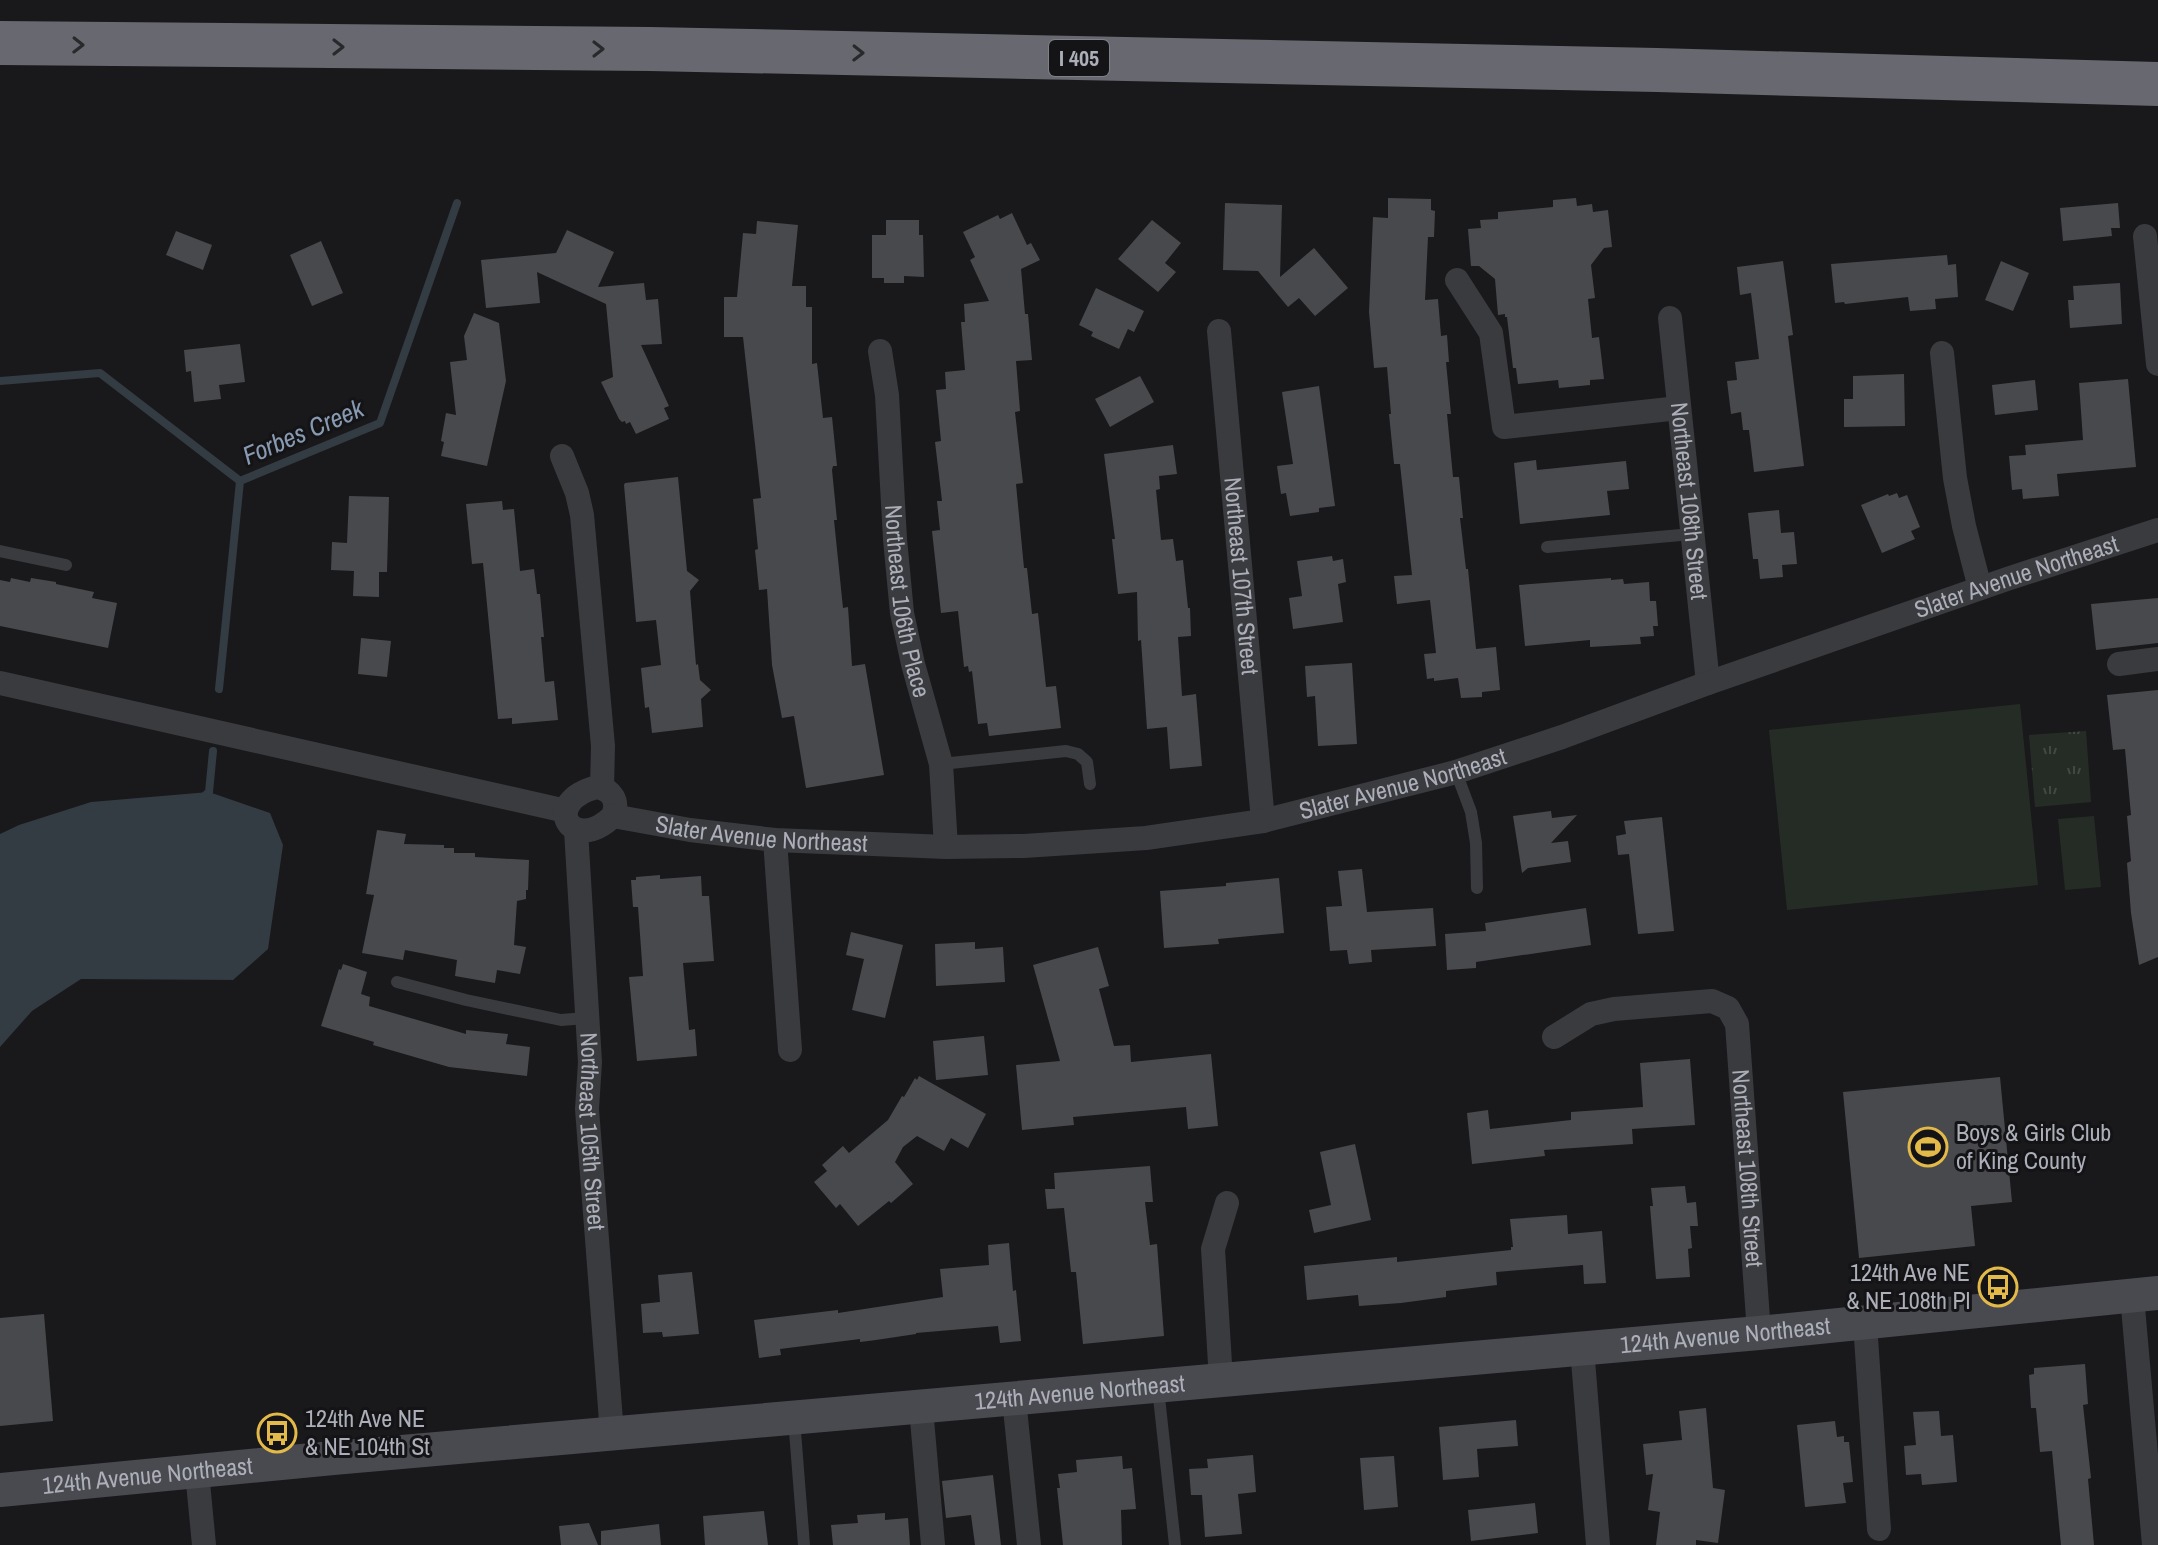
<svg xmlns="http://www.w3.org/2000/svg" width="2158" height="1545" viewBox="0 0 2158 1545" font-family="'Archivo Narrow',sans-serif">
  <defs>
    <pattern id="park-tufts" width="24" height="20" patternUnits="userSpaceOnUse" patternTransform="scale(2)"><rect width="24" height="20" fill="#252c26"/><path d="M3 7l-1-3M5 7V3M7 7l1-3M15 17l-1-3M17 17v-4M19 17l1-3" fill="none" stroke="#424843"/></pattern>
  </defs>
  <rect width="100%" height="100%" fill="#19191b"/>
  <path fill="url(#park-tufts)" d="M2086,731L2091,802L2035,807L2029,735Z"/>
  <path fill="#252c26" d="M2020,704L2038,885L1787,910L1769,730Z
    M2094,816L2101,887L2065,890L2058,819Z"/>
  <path fill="#333b43" d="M209,792L270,813L283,845L268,949L233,980L81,979L32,1011L0,1047V834L19,825L91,802Z"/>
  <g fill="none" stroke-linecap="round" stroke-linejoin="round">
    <path stroke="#333b43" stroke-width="8" d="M0,381L100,373L240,481L380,423L457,203
      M219,689L240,481
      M202,798L209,792L213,751"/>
  </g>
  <path fill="#48494d" d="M1388,198L1431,199V210L1435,211L1434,237H1428L1425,300L1438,299L1441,336L1447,335L1449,362H1446L1451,414H1447L1453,477H1459L1463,518H1460L1466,569H1468L1476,649L1496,647L1500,690L1482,692V697L1461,698L1458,678L1434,681V678L1427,679L1424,654L1436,653L1430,600L1397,604L1394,576L1412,575L1400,464H1394L1389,414H1391L1387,367L1374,368L1369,312L1373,217L1388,218Z
    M1576,198L1577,206L1592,204L1593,212L1608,210L1612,247L1604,248L1591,265L1595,298L1588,299L1592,338L1599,337L1604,379L1590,380V385L1559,388L1558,380L1518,384L1516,368H1513L1507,317H1505V314L1498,315L1495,279L1479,266H1471L1468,229L1481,228L1480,220L1498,219V212L1553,207V200Z
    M1225,203L1282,205L1280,277L1314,248L1348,288L1315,316L1299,298L1288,307L1258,271L1223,270Z
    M2118,203L2120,228H2111L2112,236L2063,241L2060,208Z
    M1012,213L1027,245L1031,243L1040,260L1021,269L1025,314H1028L1032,360L1016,361L1020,411L1015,412L1023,483L1016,484L1024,568H1027L1032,614L1038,613L1046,687L1056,686L1061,728L989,736L987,723L978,724L972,671L969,672L968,666L964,667L958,611L941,613L932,531L940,530L937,501H942L935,442L941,441L936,390L946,389L945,372L965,370L961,322H965L964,304L989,301L970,260L975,257L963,232L998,215L1000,219Z
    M886,220H919V235H923L924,277L904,276V283H884V278H872V235H886Z
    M1152,220L1181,243L1165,263L1176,272L1158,292L1118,259Z
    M757,221L798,225L792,286H806V307H812V364L817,363L823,418L832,417L837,466H833L832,470L837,520H834L843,608L848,607L852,666L865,664L884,775L806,788L794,716L782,718L772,665L767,589L759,590L755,550L758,549L753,499L761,498L743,337H724V297H737L743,233L756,234Z
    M567,230L614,252L598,287L644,283L646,300L658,299L662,344L641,345L669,406L664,408L669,419L636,434L630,422L626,424L625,421L622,422L619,419L601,382L613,377L606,304L537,272L540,303L486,308L481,260L556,253Z
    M176,231L212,245L203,270L166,255Z
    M321,241L343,293L312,306L290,255Z
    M1947,255L1948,265L1956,264L1958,297L1935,299L1936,309L1910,311L1908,297L1845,304L1844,302L1835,303L1831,264Z
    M1783,261L1793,335L1788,336L1804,466L1754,472L1749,430H1743L1741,412L1731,414L1727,381L1737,380L1735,362L1759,359L1751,293L1740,295L1737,267Z
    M2001,261L2029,273L2013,311L1985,300Z
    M2120,283L2122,324L2070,328L2068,300H2074L2073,286Z
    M1096,288L1144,311L1134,332L1128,329L1119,349L1091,336L1093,332L1079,325Z
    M474,313L499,323L506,381L487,466L441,456L444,442L441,441L446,413L456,415L450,362L467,360L464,336Z
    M240,344L245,382L219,385L221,399L194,402L191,371L186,372L184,350Z
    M1904,374L1905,426L1844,427V399H1853V376Z
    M1140,376L1154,402L1110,427L1095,399Z
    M2128,379L2136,467L2057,474L2059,496L2023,499L2022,489L2012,490L2009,456L2026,455L2025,445L2083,440L2079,383Z
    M2035,380L2038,410L1995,415L1992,385Z
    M1319,386L1335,506L1319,508V512L1290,516L1286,493L1281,494L1277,466L1293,464L1282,392Z
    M1173,445L1177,474L1159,476L1160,489L1156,490L1161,540L1173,539L1176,561L1183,560L1188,608H1190L1191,636L1178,637L1182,696L1196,694L1202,766L1170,769L1167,727L1147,729L1141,640L1138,641L1137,592L1118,594L1112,539H1115L1104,454Z
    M1536,460L1537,470L1626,461L1629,489L1607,491L1610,515L1520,524L1514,463Z
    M678,477L687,571L699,580L690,591L696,665L698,664L700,680L711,690L701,699L703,727L652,733L649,707L645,708L641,668L661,665L656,620L636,622L624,485L625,483Z
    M1897,493L1899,498L1907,495L1920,527L1911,531L1915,539L1882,553L1861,505L1888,494L1889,496Z
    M349,496L389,497L387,572H379V597L353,596L354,571L331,570L332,542L347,543Z
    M502,501L503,510L514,509L520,571L534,569L537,594H540L544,637H541L545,682L554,681L558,720L512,724V718L498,719L483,563L472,564L466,504Z
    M1779,510L1781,533L1794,532L1797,564L1782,565L1783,577L1760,579L1758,559H1753L1748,513Z
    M1332,556L1333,561L1343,559L1346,582L1338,584L1343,622L1293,629L1289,598L1302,596L1297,561Z
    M11,578L30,582L31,578L56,582V584L94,592L92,598L117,603L108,648L0,626V580L10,582Z
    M1611,578V580L1623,579L1624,584L1649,582L1650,601H1656L1658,626H1653L1654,636L1640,637L1641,644L1590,647V640L1525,646L1519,585Z
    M2158,598V643L2096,650L2091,604Z
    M361,638L391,641L387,677L358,674Z
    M1352,663L1357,744L1318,746L1315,696L1307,697L1305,666Z
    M2158,690V957L2139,965L2131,913L2127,863L2131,861L2127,816L2131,815L2125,749L2113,750L2107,695Z
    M1551,811L1552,818L1577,815L1551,843L1568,841L1571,862L1528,868L1522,873L1513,816Z
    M1662,817L1674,931L1638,934L1629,854L1618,855L1616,836L1626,834L1624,821Z
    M377,830L406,834L404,844L444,845V848H454V853H475V857L529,860L528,890H526V899L517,901L514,945L526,947L520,974L497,970L495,983L455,976L457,960L405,950L403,960L362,953L374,895L366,894Z
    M1362,869L1367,912L1433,908L1436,946L1371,950L1372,962L1349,964L1347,950L1330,951L1326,907L1342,906L1338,871Z
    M660,875V879L701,876L702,896H709L714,961L683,963L689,1030L695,1029L697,1056L637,1061L629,977L643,976L638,907H633L631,880H636V877Z
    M1279,878L1284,933L1218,939L1219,944L1164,948L1160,891L1226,886V883Z
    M1586,908L1591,945L1476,962V968L1447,970L1445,934L1486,931L1485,923Z
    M851,932L903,945L885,1018L852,1010L864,959L846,955Z
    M975,942V949L1003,947L1005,982L936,986L935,944Z
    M1098,947L1109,986L1099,989L1114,1046L1130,1045L1131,1062L1211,1054L1218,1126L1188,1129L1186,1107L1073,1117L1074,1125L1022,1130L1016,1065L1060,1061L1033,965Z
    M343,964L367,972L361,994L370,997L369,1006L466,1034V1030L508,1034L506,1044L530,1047L527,1076L449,1067L373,1045L374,1042L321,1026L339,969L341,970Z
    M984,1036L988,1075L936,1080L933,1041Z
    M1690,1059L1695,1125L1632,1129L1633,1144L1544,1150L1545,1156L1472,1164L1467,1113L1488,1110L1490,1129L1571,1120V1112L1643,1107L1640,1063Z
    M919,1076L986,1114L968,1148L951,1138L944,1151L917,1136L903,1147L895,1162L913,1184L891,1203L889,1201L858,1226L840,1204L836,1208L814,1182L827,1171L822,1165L843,1146L849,1153L888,1120L902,1096L904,1097L915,1078L917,1080Z
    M2000,1077L2012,1202L1971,1206L1975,1246L1859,1258L1843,1092Z
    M1355,1144L1371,1220L1314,1233L1309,1210L1331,1205L1320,1152Z
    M1150,1166L1153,1202H1145L1150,1245L1157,1244L1164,1336L1083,1344L1076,1272H1071L1064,1208L1047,1209L1045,1189H1055L1054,1173Z
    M1685,1186L1687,1203L1696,1202L1698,1226H1690L1692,1248L1688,1249L1690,1277L1656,1279L1650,1206H1653L1651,1188Z
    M1567,1215L1568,1234L1602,1231L1606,1283L1584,1284L1583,1265L1496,1272L1497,1285L1446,1291V1297L1401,1303L1359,1306L1358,1295L1307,1300L1304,1266L1397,1257V1262L1511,1250V1247H1513L1510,1219Z
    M1009,1243L1013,1291L1016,1290L1021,1341L1000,1343L998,1326L916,1333V1334L876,1340L860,1342V1339L780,1349L781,1355L759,1358L754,1320L838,1310V1313L943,1297L940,1269L989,1265L988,1245Z
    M692,1272L699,1334L663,1337L662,1332L643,1333L641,1304L660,1302L658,1275Z
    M44,1314L53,1421L0,1426V1318Z
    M2085,1364L2088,1404L2083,1405L2091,1478L2088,1479L2094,1545H2061L2052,1451L2040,1452L2036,1408H2031L2029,1375L2034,1374V1368Z
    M1706,1408L1713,1488L1725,1490L1718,1543L1696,1540V1545H1656L1660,1512L1648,1510L1653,1474L1646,1475L1643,1444L1682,1440L1679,1411Z
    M1939,1411L1941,1436L1953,1435L1957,1482L1922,1485L1921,1474L1906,1475L1904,1446L1916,1445L1913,1412Z
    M1516,1420L1518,1446L1477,1449L1479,1477L1443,1480L1439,1427Z
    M1835,1421L1837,1437L1844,1436V1442H1849L1853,1482L1843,1483L1846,1503L1805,1507L1797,1425Z
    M1253,1455L1256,1492L1238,1494L1242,1534L1205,1537L1202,1495H1191L1189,1469L1208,1468L1207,1459Z
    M1122,1456L1123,1469L1132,1468L1136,1509L1121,1510L1122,1545H1063L1057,1488H1060L1058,1474L1077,1472L1076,1460Z
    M1394,1456L1398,1507L1364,1510L1360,1458Z
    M993,1475L1001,1545H975L971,1515L946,1518L942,1481Z
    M1535,1503L1538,1533L1471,1541L1468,1510Z
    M764,1511L768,1545H705L703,1516Z
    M885,1513V1520L908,1518L910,1545H833L831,1525L858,1523L857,1515Z
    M589,1523L598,1545H561L559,1526Z
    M659,1524L661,1545H601V1531Z"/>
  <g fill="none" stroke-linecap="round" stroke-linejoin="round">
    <path stroke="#3a3b3f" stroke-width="12" d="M1547,547L1692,534
      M0,551L66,565
      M941,764L1066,751L1078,754L1087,762L1090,784
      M1456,772L1471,812L1476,843L1477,888
      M397,982L466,1000L561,1020L586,1018
      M1158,1388L1175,1545
      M794,1419L804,1545"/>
    <g stroke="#3a3b3f" stroke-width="24">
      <path d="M2145,236L2158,364"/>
      <path d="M1457,280L1491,333L1504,427L1679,408"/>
      <path id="s1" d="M1670,318L1708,683"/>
      <path id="s2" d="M1219,331L1263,821"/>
      <path id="s3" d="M880,351L887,395L895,539L902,613L913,664L941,764L946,847"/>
      <path d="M1942,353L1955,478L1964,526L1980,588"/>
      <path d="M562,456L577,493L582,515L603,746L602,788"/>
      <path d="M2119,664L2158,659"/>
      <path d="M0,683L566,811"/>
      <path d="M597,787C612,790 619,801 613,816C572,856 539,802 597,787Z"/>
      <path id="s4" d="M613,816L690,830L775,840L946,847L1024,846L1146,838L1263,821L1456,772L1562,737L1708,683L2007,579L2158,530"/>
      <path id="s5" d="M576,830L590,1062L587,1109L612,1434"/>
      <path d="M775,840L790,1050"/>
      <path id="s6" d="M1554,1037L1591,1014L1614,1009L1712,1001L1728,1008L1737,1024L1759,1333"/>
      <path d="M2132,1296L2154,1545"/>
      <path d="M1865,1323L1879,1529"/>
      <path d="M1582,1348L1598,1545"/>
      <path d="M1221,1380L1213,1249L1227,1203"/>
      <path d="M1014,1399L1029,1545"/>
      <path d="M921,1408L933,1545"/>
      <path d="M197,1472L204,1545"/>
    </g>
    <path stroke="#484a4f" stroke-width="34" id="s7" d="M0,1490L333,1458L1759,1333L2158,1293"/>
    <path stroke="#676870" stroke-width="44" d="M0,43L650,49L1657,70L2158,84"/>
  </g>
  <defs><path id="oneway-chevron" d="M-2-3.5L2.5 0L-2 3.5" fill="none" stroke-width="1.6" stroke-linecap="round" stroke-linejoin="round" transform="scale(2)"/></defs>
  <g stroke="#29292c">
    <use href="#oneway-chevron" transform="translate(78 45) rotate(1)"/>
    <use href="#oneway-chevron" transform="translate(338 47)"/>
    <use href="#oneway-chevron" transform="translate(598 49)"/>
    <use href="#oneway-chevron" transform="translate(858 53) rotate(1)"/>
  </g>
  <defs>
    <g id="stadium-ring" transform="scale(2)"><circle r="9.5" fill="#141416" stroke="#e3b949" stroke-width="1.5"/><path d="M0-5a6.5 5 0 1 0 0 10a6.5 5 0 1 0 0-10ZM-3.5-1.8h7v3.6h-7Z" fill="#e3b949"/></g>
    <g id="bus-ring" transform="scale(2)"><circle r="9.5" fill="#141416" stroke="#e3b949" stroke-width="1.5"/><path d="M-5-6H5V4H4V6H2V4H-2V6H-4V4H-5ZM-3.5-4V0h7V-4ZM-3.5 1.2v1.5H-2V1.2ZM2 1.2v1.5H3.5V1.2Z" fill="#e3b949"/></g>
  </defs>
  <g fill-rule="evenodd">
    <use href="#stadium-ring" x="1928" y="1147"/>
    <use href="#bus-ring" x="1998" y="1287"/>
    <use href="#bus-ring" x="277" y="1433"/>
  </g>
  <g text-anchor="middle" stroke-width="6" stroke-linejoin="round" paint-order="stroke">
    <rect fill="#141416" stroke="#7e8088" stroke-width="2" x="1049" y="40" width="60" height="36" rx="6"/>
    <g font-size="22" font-weight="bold" fill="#acafb9">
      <text x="1079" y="66">I 405</text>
    </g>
    <g font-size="24" fill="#acafb9" stroke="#141416">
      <text dy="8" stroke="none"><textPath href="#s1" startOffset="184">Northeast 108th Street</textPath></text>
      <text dy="8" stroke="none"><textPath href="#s2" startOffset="246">Northeast 107th Street</textPath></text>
      <text dy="8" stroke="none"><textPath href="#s4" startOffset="1446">Slater Avenue Northeast</textPath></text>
      <text dy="8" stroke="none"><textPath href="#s3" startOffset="252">Northeast 106th Place</textPath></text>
      <text dy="8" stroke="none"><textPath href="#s4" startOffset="798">Slater Avenue Northeast</textPath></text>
      <text dy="8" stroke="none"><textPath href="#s4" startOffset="150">Slater Avenue Northeast</textPath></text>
      <text dy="8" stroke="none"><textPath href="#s5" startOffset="302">Northeast 105th Street</textPath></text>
      <text dy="8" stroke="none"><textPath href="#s6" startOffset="346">Northeast 108th Street</textPath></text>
      <text dy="8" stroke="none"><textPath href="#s7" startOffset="1732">124th Avenue Northeast</textPath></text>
      <text dy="8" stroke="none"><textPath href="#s7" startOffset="1084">124th Avenue Northeast</textPath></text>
      <text dy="8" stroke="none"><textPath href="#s7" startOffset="148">124th Avenue Northeast</textPath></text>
    </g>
    <g font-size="24" fill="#acafb9" stroke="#141416" text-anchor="start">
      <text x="1956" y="1141">Boys &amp; Girls Club<tspan x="1956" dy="28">of King County</tspan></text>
      <text x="1970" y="1281" text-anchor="end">124th Ave NE<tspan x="1970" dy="28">&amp; NE 108th Pl</tspan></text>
      <text x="305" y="1427">124th Ave NE<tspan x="305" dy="28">&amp; NE 104th St</tspan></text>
    </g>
    <g font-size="26" font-style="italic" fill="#879ab1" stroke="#141416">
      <text transform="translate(303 432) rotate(-23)" y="9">Forbes Creek</text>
    </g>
  </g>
</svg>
